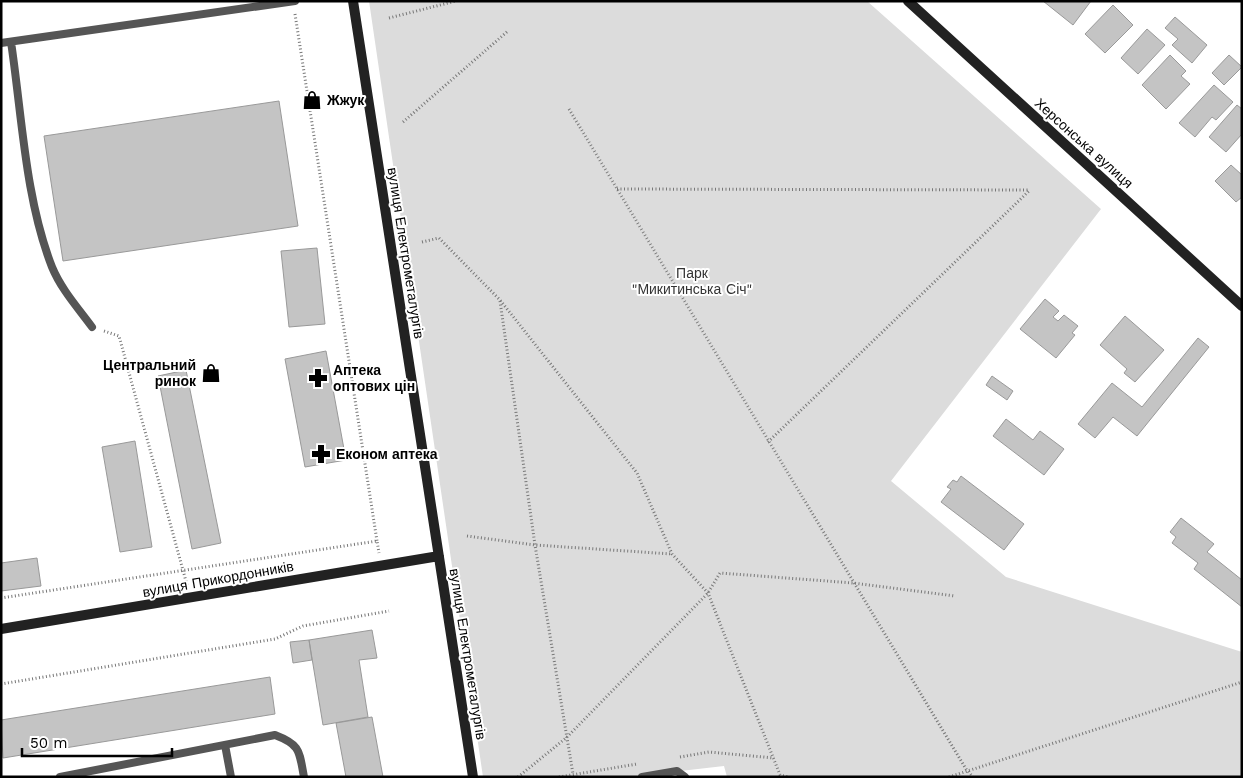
<svg xmlns="http://www.w3.org/2000/svg" width="1243" height="778" viewBox="0 0 1243 778" font-family="'Work Sans',sans-serif">
  <rect width="100%" height="100%" fill="#fff"/>
  <path fill="#dcdcdc" d="M369,1H867L1101,209L891,481L1006,577L1242,652V777H727L724,766L628,777H483Z"/>
  <path fill="#c4c4c4" stroke="#999" d="M1043,1H1091L1073,25Z
    M1113,5L1133,25L1105,53L1085,34Z
    M1175,17L1207,45L1192,63L1172,45L1178,39L1165,28Z
    M1147,29L1165,45L1138,74L1121,58Z
    M1170,55L1186,71L1181,76L1190,84L1166,109L1142,85Z
    M1229,55L1242,67L1224,85L1212,73Z
    M1214,85L1233,102L1216,120L1212,117L1195,137L1179,123Z
    M279,101L298,226L63,261L44,136Z
    M1237,105L1242,109V134L1226,152L1209,137Z
    M1231,165L1242,175V197L1236,202L1215,181Z
    M317,248L325,324L289,327L281,251Z
    M1045,299L1059,311L1053,317L1058,321L1064,315L1078,326L1072,333L1075,335L1056,358L1020,329Z
    M1125,316L1164,350L1135,382L1124,373L1127,369L1100,345Z
    M1198,338L1209,347L1137,436L1113,417L1095,438L1078,424L1112,383L1142,407Z
    M326,351L346,460L305,467L285,359Z
    M186,370L221,543L192,549L158,376Z
    M992,376L1013,391L1007,400L986,385Z
    M1006,419L1033,440L1040,431L1064,449L1044,475L993,436Z
    M135,441L152,547L120,552L102,447Z
    M961,476L1024,524L1004,550L941,502L951,489L947,487L953,480L957,482Z
    M1181,518L1214,544L1207,552L1242,580V607L1194,569L1198,563L1172,543L1176,537L1170,532Z
    M37,558L41,586L1,591V563Z
    M372,630L377,658L359,660L368,717L323,725L309,640Z
    M309,640L312,660L293,663L290,642Z
    M270,677L275,714L3,758L1,720Z
    M372,717L383,777H346L336,723Z"/>
  <g fill="none" stroke-linecap="round" stroke-linejoin="round">
    <path stroke="#777" stroke-width="3" stroke-dasharray="1 2.5" stroke-linecap="butt" d="M295,14L377,541
      M389,18L456,1
      M569,109L966,769L973,777
      M403,122L508,31
      M617,189L1030,190
      M422,242L439,238L500,300L637,473L672,554L708,593L780,775L788,777
      M500,301L535,545L573,774
      M104,331L119,336L187,585
      M768,442L1030,190
      M467,536L535,545L672,554
      M1,598L377,541L379,553
      M1,684L275,639L303,626L389,611
      M680,757L709,752L774,758
      M518,777L566,738L708,593L720,573L853,583L955,596
      M559,777L637,764
      M949,777L1242,682"/>
    <path stroke="#555" stroke-width="8" d="M11,42C22,115 25,198 52,267C61,289 78,308 92,327
      M1,43L295,1
      M225,745L231,777
      M60,777L275,735C301,745 299,751 304,777
      M642,777L677,771L685,777"/>
    <path stroke="#222" stroke-width="10" d="M353,1L473,777
      M908,1L1242,306
      M1,629L439,556"/>
  </g>
  <defs>
    <g id="shop-bare" transform="scale(1.5)"><path d="M-5-2.5h2.3a2.7 3.5 0 0 1 5.4 0H5L5.5 6h-11ZM-1.5-2.5h3a1.5 2.3 0 0 0-3 0Z" fill="#000" stroke="#fff" stroke-width="2.5" paint-order="stroke"/></g>
    <g id="pharmacy-bare" transform="scale(1.5)"><path d="M-2-6h4v4h4v4h-4v4h-4v-4h-4v-4h4Z" fill="#000" stroke="#fff" stroke-width="2.5" paint-order="stroke"/></g>
  </defs>
  <g fill-rule="evenodd">
    <use href="#shop-bare" x="312" y="100"/>
    <use href="#shop-bare" x="211" y="373"/>
    <use href="#pharmacy-bare" x="318" y="378"/>
    <use href="#pharmacy-bare" x="321" y="454"/>
  </g>
  <g text-anchor="middle" stroke-width="4" stroke-linejoin="round" paint-order="stroke">
    <g font-size="14" font-weight="bold" fill="#000" stroke="#fff" text-anchor="start">
      <text x="327" y="105">Жжук</text>
      <text x="196" y="370" text-anchor="end">Центральний<tspan x="196" dy="16">ринок</tspan></text>
      <text x="333" y="375">Аптека<tspan x="333" dy="16">оптових цін</tspan></text>
      <text x="336" y="459">Економ аптека</text>
    </g>
    <g font-size="14" fill="#000" stroke="#fff">
      <text transform="translate(1084 143) rotate(42)" y="5">Херсонська вулиця</text>
      <text transform="translate(406 253) rotate(81)" y="5">вулиця Електрометалургів</text>
      <text transform="translate(218 579) rotate(-10)" y="5">вулиця Прикордонників</text>
      <text transform="translate(468 654) rotate(81)" y="5">вулиця Електрометалургів</text>
    </g>
    <g font-size="14" fill="#333" stroke="#fff">
      <text x="692" y="278">Парк<tspan x="692" dy="16">"Микитинська Січ"</tspan></text>
    </g>
  </g>
  <rect width="1243" height="778" fill="none" stroke="#000000" stroke-width="5"/>
  <path d="M22 748v8h150v-8" fill="none" stroke="#000000" stroke-width="2.5"/>
  <text x="30" y="748" font-size="15" fill="#000000" stroke="#ffffff" stroke-width="4" paint-order="stroke">50 m</text>
</svg>
